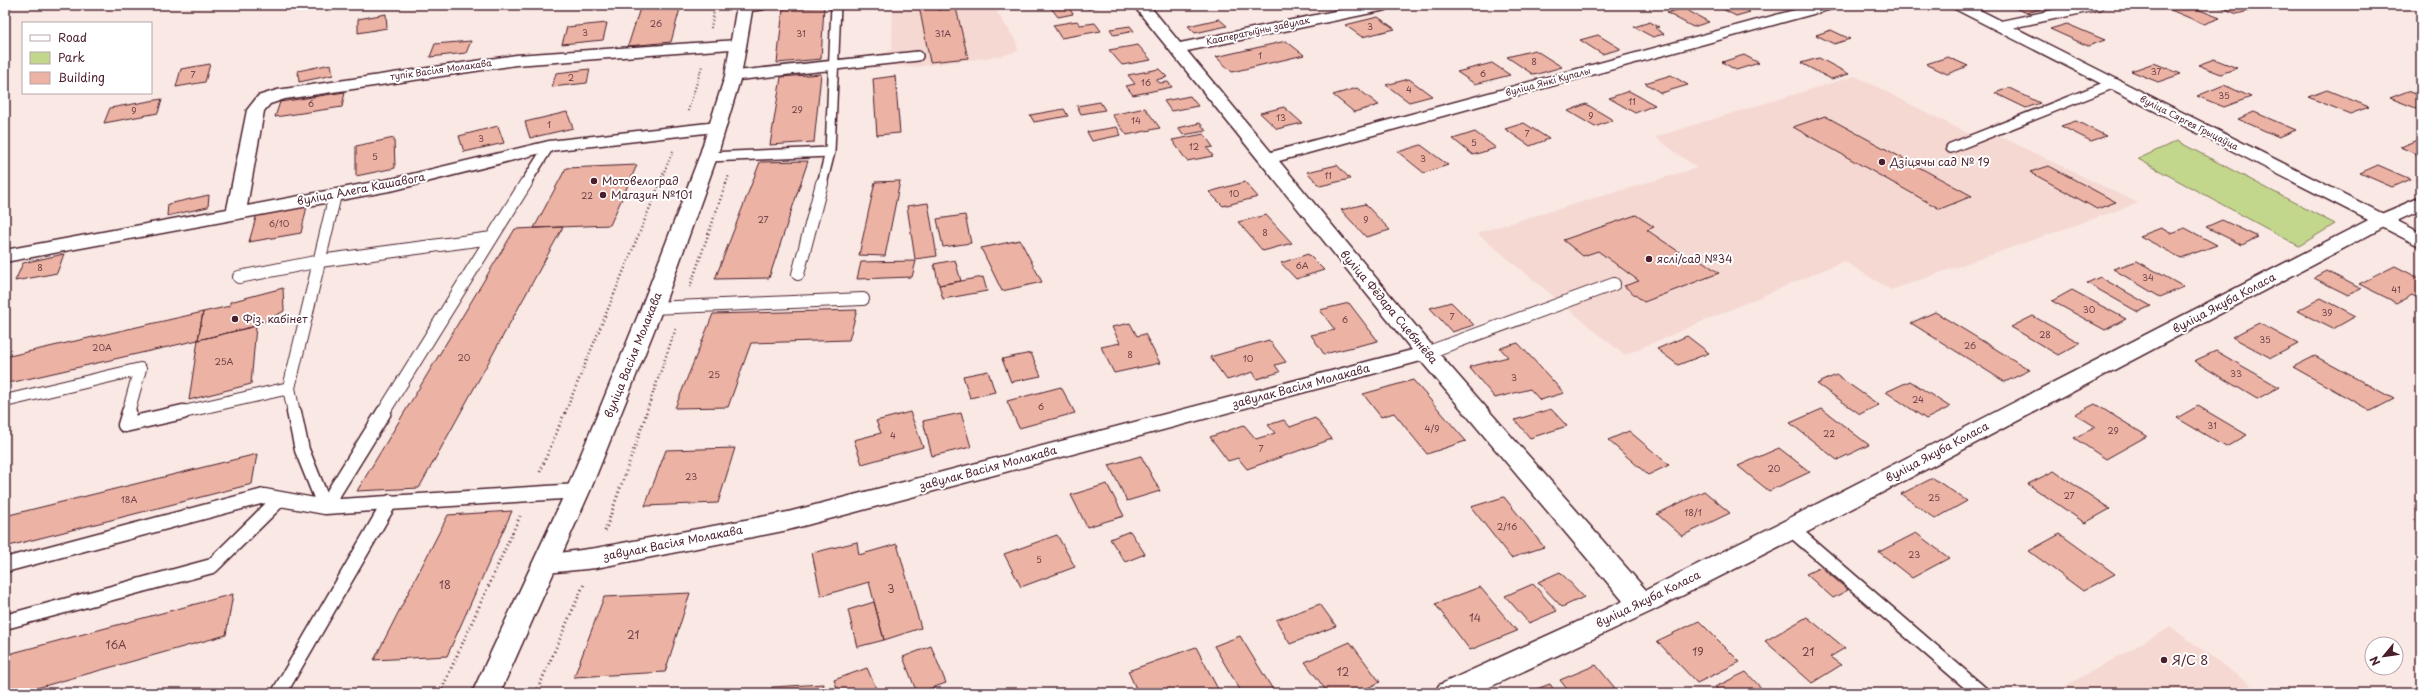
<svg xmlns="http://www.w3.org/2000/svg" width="2426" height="698" viewBox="0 0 2426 698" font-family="'Playpen Sans',sans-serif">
  <rect width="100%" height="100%" fill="#f9e8e4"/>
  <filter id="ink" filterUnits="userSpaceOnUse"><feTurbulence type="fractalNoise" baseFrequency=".025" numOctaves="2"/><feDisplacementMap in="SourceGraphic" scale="8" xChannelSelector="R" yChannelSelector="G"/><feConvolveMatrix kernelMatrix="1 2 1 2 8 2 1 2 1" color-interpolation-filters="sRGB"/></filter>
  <g filter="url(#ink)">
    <path fill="#f5d8d1" d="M893,5H992L1016,41L1018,51L1001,56L913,67L885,65L884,54L892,49Z
      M1855,76L1981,140L1997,135L2138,203L1891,290L1844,261L1624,355L1477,233L1697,168L1655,137Z
      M2171,627L2261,693H2053Z"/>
    <path fill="#c2d68c" stroke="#867a5c" d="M2177,141L2335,224L2299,246L2138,159Z"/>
    <path fill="#ecb3a5" stroke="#4a1f2b" d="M12,5L8,14H5V6Z
      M641,5H681L671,42L628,46Z
      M937,5L938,10L956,8L968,58L930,62L919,6Z
      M1067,5L1073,14L1058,17L1051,8Z
      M1084,5H1105L1088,9Z
      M1715,5H1736L1750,12L1736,16Z
      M2008,5H2041L2046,7L2027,13Z
      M2177,5H2187L2220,18L2204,24L2166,8Z
      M2216,5H2240L2252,10L2237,14Z
      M824,6L821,59L777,63L783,9Z
      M1683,8L1709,22L1693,27L1667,13Z
      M386,14L387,28L358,33V19Z
      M1378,17L1395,29L1362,37L1345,25Z
      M1219,19L1227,26L1195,33L1188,26Z
      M1077,21L1080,25L1095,23L1101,31L1061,38L1053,25Z
      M1650,22L1659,27L1655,28L1664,34L1653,37L1634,27Z
      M607,23L603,40L562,44L567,27Z
      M2067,24L2105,40L2088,46L2050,29Z
      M1130,26L1134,31L1114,35L1110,29Z
      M1831,30L1850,39L1834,44L1816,35Z
      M1598,35L1621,49L1602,54L1580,40Z
      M471,41L466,53L430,57L435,44Z
      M1286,41L1304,55L1232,72L1216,57Z
      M1138,45L1151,60L1122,65L1109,50Z
      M1535,50L1562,67L1534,75L1507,57Z
      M1744,55L1759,63L1736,70L1722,62Z
      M1948,57L1968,66L1947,74L1926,64Z
      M1819,58L1849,74L1831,79L1801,63Z
      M2214,59L2237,68L2221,74L2198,65Z
      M1492,63L1510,75L1475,84L1457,72Z
      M2154,63L2181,74L2158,82L2131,71Z
      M210,64L205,82L176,87L181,69Z
      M331,64L333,75L299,82L298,71Z
      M590,69L587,83L552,87L556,73Z
      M1159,69L1167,77L1156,80L1160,83L1168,82L1172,87L1133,95L1126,86L1135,84L1128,75Z
      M821,74L814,142L770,145L781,77Z
      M1671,75L1688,85L1661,93L1645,83Z
      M895,76L900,133L877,135L873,79Z
      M1409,79L1432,96L1409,102L1386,85Z
      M2224,85L2251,97L2224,107L2197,96Z
      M1357,88L1379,105L1354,112L1333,95Z
      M2009,88L2040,103L2026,108L1995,93Z
      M2327,90L2369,107L2350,114L2308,97Z
      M1629,91L1655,105L1635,113L1609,98Z
      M2408,91L2421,96V110L2390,98Z
      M345,92L342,107L275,117L280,102Z
      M1190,96L1198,106L1171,111L1164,101Z
      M162,99L158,113L104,123L110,108Z
      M1100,102L1105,110L1081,114L1077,106Z
      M1586,104L1613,120L1595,127L1568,111Z
      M1284,107L1302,123L1277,129L1260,113Z
      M1145,108L1160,128L1127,135L1112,115Z
      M1064,109L1068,116L1034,122L1030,115Z
      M567,112L573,128L530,138L525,122Z
      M2254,112L2296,130L2279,137L2238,119Z
      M1825,116L1972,196L1940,209L1793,127Z
      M2076,121L2106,136L2091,141L2061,126Z
      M1200,123L1206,131L1183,135L1178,128Z
      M1524,123L1549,139L1530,146L1505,129Z
      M498,126L504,143L464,152L459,136Z
      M1117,127L1121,135L1092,141L1087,132Z
      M1475,132L1496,148L1473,155L1453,139Z
      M1204,134L1213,147L1207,148L1213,156L1187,161L1172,140Z
      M394,138L395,168L356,176V146Z
      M2417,140L2421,142V156L2400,147Z
      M1421,145L1448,165L1424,173L1398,152Z
      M808,161L769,278L715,279L760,162Z
      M637,165L610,225L534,228L566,168Z
      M1337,165L1350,179L1320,186L1307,172Z
      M2378,165L2410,179L2392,187L2360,173Z
      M2049,166L2116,202L2097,209L2030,172Z
      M900,181L885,256L859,255L875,182Z
      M1245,182L1258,197L1223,206L1209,192Z
      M209,195L208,207L167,216L168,204Z
      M928,203L937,256L915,259L907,206Z
      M1365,204L1390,230L1366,237L1341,210Z
      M307,206L301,233L249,242L257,214Z
      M965,215L971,243L943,247L937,219Z
      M1266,215L1292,243L1263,251L1238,222Z
      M1636,215L1654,227L1647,230L1691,260L1698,258L1719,273L1644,302L1624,286L1639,281L1598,251L1583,256L1563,240Z
      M2222,220L2258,237L2242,245L2206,227Z
      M563,227L419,488L357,491L515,229Z
      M2161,228L2170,233L2185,228L2217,245L2181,258L2140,236Z
      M1020,240L1042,282L1002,291L981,248Z
      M64,254L57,273L15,281L23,263Z
      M1308,254L1324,270L1296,279L1281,263Z
      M955,260L961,281L939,285L934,264Z
      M916,261L912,277L857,279L861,262Z
      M2137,261L2184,287L2160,297L2113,269Z
      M2395,266L2421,279V300L2412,295L2397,303L2359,284Z
      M2327,271L2361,289L2348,295L2314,278Z
      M983,277L987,291L943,299L939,285Z
      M2100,277L2151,306L2138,312L2087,283Z
      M283,288L284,311L256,326L198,340L203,312L230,306V302Z
      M2072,290L2126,319L2105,330L2052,301Z
      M2321,298L2356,316L2333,329L2297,311Z
      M1451,302L1474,325L1452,332L1430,308Z
      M1349,303L1378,341L1324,354L1311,335L1335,330L1320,310Z
      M857,310L849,340L751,343L728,407L675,408L713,314Z
      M203,312L198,340L5,384V357Z
      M1935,312L2030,370L2005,382L1911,323Z
      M2033,316L2080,343L2058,355L2011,327Z
      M1130,323L1137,336L1145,334L1160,363L1114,373L1101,347L1120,343L1112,327Z
      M2259,323L2298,344L2271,358L2232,337Z
      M256,326L251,384L189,400L198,340Z
      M1687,336L1709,353L1678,365L1657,349Z
      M1269,340L1286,362L1275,365L1280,372L1257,379L1253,372L1227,380L1210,357Z
      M1518,343L1564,393L1540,400L1530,389L1495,398L1469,367L1508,357L1500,348Z
      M2216,351L2279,387L2257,399L2194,361Z
      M1031,353L1041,376L1011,382L1002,359Z
      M2315,356L2394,399L2371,411L2293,367Z
      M988,371L995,392L970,398L963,376Z
      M1836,375L1879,405L1860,414L1817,384Z
      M1413,380L1466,441L1427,454L1394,413L1381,417L1363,394Z
      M1910,381L1950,407L1926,419L1886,392Z
      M1061,387L1075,413L1019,428L1007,401Z
      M2095,404L2147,436L2106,459L2074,438L2096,427L2075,414Z
      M2198,406L2247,435L2226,447L2177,418Z
      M1551,409L1567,426L1530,438L1515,420Z
      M1822,409L1869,445L1837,460L1790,423Z
      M910,412L923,447L862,464L854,440L881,433L876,421Z
      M961,413L971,447L932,456L923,421Z
      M1315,418L1332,439L1247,469L1238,458L1228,461L1210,437L1244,425L1256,439L1275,433L1268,425L1284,420L1290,427Z
      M1629,431L1669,465L1648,475L1608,440Z
      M735,448L718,503L645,506L666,450Z
      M1779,448L1810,472L1769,491L1738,466Z
      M257,454L252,484L5,547V516Z
      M1141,456L1160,491L1127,501L1109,465Z
      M2054,471L2110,509L2085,523L2028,484Z
      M1933,478L1967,501L1935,519L1901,494Z
      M1107,484L1124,516L1087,527L1071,495Z
      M1704,491L1730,513L1682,536L1657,514Z
      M1504,497L1544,547L1511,558L1471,507Z
      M512,511L447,656L374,660L448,515Z
      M1130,531L1145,554L1125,562L1110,539Z
      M1916,533L1949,558L1912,578L1879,552Z
      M2060,534L2115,574L2083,591L2029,551Z
      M1057,535L1075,567L1021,587L1004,554Z
      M857,542L859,555L897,544L921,628L884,640L869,582L821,596L812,553Z
      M1821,567L1848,590L1833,598L1806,574Z
      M1560,572L1584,597L1562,607L1538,582Z
      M1533,584L1557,611L1529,623L1505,596Z
      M1480,587L1517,631L1470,650L1435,604Z
      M690,593L665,672L574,677L604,597Z
      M233,594L226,635L19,693H5V655Z
      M874,602L884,640L857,647L848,610Z
      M1320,604L1336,626L1290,644L1276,620Z
      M1807,617L1845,648L1830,657L1841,665L1812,683L1765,641Z
      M1699,621L1740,662L1697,683L1657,641Z
      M1240,636L1275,693H1242L1214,646Z
      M1350,642L1380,682L1357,693H1328L1305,662Z
      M931,646L946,683L917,693L903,657Z
      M1196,647L1220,693H1138L1128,671Z
      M1596,665L1619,693H1570L1560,680Z
      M867,668L878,693H839L834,680Z
      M1746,672L1764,691L1760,693H1721L1715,687Z
      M824,684L822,693H771L772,687Z
      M1550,684L1556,693H1526Z
      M1854,687L1861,693H1842Z"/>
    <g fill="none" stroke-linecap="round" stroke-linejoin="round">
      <g stroke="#4a1f2b" stroke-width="12">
        <path id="service-far2" d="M744,7L762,5
          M1999,26L2099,5
          M733,76L918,56
          M1951,148L2112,84
          M708,157L830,152
          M525,184L549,146
          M822,184L830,152L836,5"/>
      </g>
      <g stroke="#4a1f2b" stroke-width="14">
        <path id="service-far1" d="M798,274L822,183
          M239,277L320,261L492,238
          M652,308L863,299
          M1426,353L1614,284
          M5,401L140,369L128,413
          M179,413L289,388
          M294,413L289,388L335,195
          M383,413L526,183"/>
      </g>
      <g stroke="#4a1f2b" stroke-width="17">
        <path id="service" d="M129,412L125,425L183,412
          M294,412L302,450L325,507
          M325,507L384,412
          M1791,529L1981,693
          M5,565L264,496L325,507L578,491
          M5,622L212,566L280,499
          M279,693L390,502"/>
      </g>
      <g stroke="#4a1f2b" stroke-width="3">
        <path id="minor" d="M1133,5H1149L1180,43L1364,5H1394L1386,10L1187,51L1271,152L1813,5H1838L1835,8L1279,161L1434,348L1646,590L1782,522L2374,217L2421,197V210L2388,225L1800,536L1652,611L1477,693H1435L1439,685L1623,601L1421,361L788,530L596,568L546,573L537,570L533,563L537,556L596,548L788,512L1412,350Z
          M738,40L746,45L744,48L516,65L285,99L270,104L264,111L247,206L395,178L549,141L717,122L723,123L726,127L723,131L549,151L395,190L5,262V250L227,209L247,110L258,96L277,90L516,55Z"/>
      </g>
      <g stroke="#4a1f2b" stroke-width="3">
        <path id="tertiary" d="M737,5H753L741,76L717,157L663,308L590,491L500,693H472L566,491L641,308L699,157L725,76Z"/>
      </g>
      <g stroke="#4a1f2b" stroke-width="3">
        <path id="primary" d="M1950,5H1970L2421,233V247L1953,8Z"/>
      </g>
      <path stroke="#4a1f2b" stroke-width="2" stroke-dasharray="1 2.5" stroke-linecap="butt" d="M1931,5L1936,8
        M711,28L715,5
        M688,111L702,66
        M659,184L673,151
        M726,184L729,175"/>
      <path stroke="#4a1f2b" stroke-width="2.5" stroke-dasharray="1 3" stroke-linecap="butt" d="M690,287L726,183
        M565,413L660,183
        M646,413L676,328"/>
      <path stroke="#4a1f2b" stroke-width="3" stroke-dasharray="1 3.5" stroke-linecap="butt" d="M540,472L565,412
        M605,531L647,412
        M440,693L520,516
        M536,693L584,584"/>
      <use href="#service-far2" stroke="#fff" stroke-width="9"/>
      <use href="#service-far1" stroke="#fff" stroke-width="12"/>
      <use href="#service" stroke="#fff" stroke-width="14"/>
      <use href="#minor" fill="#fff" fill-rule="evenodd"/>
      <use href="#tertiary" fill="#fff" fill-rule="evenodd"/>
      <use href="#primary" fill="#fff" fill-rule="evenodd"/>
    </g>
  </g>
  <g fill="#4a1f2b" stroke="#fff" stroke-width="1.5">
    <circle cx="1882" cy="162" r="4"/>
    <circle cx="594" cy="181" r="4"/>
    <circle cx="603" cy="195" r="4"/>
    <circle cx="1649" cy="259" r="4"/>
    <circle cx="235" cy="319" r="4"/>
    <circle cx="2164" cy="660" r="4"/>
  </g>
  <g text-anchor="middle" stroke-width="4" stroke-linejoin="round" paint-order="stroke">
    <g font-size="9" fill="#72444a">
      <text x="656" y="27">26</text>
      <text x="1370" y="30">3</text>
      <text x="585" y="36">3</text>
      <text x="801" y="37">31</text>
      <text x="943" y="37">31А</text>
      <text x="1260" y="59">1</text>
      <text x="1534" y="65">8</text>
      <text x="2156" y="75">37</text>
      <text x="1483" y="77">6</text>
      <text x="193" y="78">7</text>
      <text x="571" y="81">2</text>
      <text x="1146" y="86">16</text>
      <text x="1409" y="93">4</text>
      <text x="2224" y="99">35</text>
      <text x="1632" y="105">11</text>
      <text x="311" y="107">6</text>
      <text x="797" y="113">29</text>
      <text x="134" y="114">9</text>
      <text x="1591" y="119">9</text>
      <text x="1281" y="121">13</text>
      <text x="1136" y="124">14</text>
      <text x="549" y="128">1</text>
      <text x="1527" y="137">7</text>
      <text x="481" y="142">3</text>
      <text x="1474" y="146">5</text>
      <text x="1194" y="150">12</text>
      <text x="375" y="160">5</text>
      <text x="1423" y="162">3</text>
      <text x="1328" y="179">11</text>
      <text x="1234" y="197">10</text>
      <text x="587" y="199">22</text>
      <text x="763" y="223">27</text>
      <text x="1366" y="223">9</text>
      <text x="279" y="227">6/10</text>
      <text x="1265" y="236">8</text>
      <text x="1302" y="269">6А</text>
      <text x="40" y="271">8</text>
      <text x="2148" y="281">34</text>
      <text x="2396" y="293">41</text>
      <text x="2089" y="313">30</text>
      <text x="2327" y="316">39</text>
      <text x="1452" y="320">7</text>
      <text x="1345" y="323">6</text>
      <text x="2045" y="338">28</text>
      <text x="2265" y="343">35</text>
      <text x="1970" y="349">26</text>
      <text x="102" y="351">20А</text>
      <text x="1130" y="358">8</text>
      <text x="464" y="361">20</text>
      <text x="1248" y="362">10</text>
      <text x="224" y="365">25А</text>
      <text x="2236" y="377">33</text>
      <text x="714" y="378">25</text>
      <text x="1514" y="381">3</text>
      <text x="1918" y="403">24</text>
      <text x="1041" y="410">6</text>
      <text x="2212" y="429">31</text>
      <text x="1432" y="432">4/9</text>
      <text x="2113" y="434">29</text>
      <text x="1829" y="437">22</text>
      <text x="893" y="439">4</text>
      <text x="1261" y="452">7</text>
      <text x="1774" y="472">20</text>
      <text x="691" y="480">23</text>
      <text x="2069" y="499">27</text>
      <text x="1934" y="501">25</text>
      <text x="129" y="503">18А</text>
      <text x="1693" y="516">18/1</text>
      <text x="1507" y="530">2/16</text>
      <text x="1914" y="558">23</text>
      <text x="1039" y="563">5</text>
    </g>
    <g font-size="9" fill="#4a1f2b" stroke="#fff">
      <text transform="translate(1258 31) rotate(-12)" y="3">Кааператыўны завулак</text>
      <text transform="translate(441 70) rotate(-8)" y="3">тупік Васіля Молакава</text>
      <text transform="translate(1548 82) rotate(-15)" y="3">вуліца Янкі Купалы</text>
      <text transform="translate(2189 123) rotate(27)" y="3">вуліца Сяргея Грыцаўца</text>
    </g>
    <g font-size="11" fill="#4a1f2b" stroke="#fff" text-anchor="start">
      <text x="1890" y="166">Дзіцячы сад № 19</text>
      <text x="602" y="185">Мотовелоград</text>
      <text x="611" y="199">Магазин №101</text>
      <text x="1657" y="263">яслі/сад №34</text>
      <text x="243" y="323">Фіз. кабінет</text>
    </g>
    <g font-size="11" fill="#4a1f2b" stroke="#fff">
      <text transform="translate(361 189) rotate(-11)" y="4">вуліца Алега Кашавога</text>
      <text transform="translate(2224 303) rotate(-28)" y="4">вуліца Якуба Коласа</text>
      <text transform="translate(1389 307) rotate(50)" y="4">вуліца Фёдара Сцебянёва</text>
      <text transform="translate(633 355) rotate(-68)" y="4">вуліца Васіля Молакава</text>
      <text transform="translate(1301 386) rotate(-15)" y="4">завулак Васіля Молакава</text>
      <text transform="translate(1937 452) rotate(-28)" y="4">вуліца Якуба Коласа</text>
      <text transform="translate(988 468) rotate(-15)" y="4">завулак Васіля Молакава</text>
      <text transform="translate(673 543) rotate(-11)" y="4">завулак Васіля Молакава</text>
      <text transform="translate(1648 599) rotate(-26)" y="4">вуліца Якуба Коласа</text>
    </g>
    <g font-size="11" fill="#72444a">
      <text x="445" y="589">18</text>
      <text x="891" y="593">3</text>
      <text x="1475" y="622">14</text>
      <text x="633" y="639">21</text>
      <text x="116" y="649">16А</text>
      <text x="1698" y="656">19</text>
      <text x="1808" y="656">21</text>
      <text x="1343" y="676">12</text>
    </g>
    <g font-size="13" fill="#4a1f2b" stroke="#fff" text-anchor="start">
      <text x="2172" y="665">Я/С 8</text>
    </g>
  </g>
  <rect width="2426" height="698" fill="none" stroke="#fff" stroke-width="20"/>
  <rect x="10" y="10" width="2406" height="678" fill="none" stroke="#4a1f2b" stroke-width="1.5" filter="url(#ink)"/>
  <rect x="22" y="22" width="130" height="72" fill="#ffffff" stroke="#b7a5aa"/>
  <rect x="30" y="35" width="20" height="6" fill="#ffffff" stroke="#b7a5aa"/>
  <text x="58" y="42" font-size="12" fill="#4a1f2b">Road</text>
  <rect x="30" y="52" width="20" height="12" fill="#c2d68c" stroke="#b7a5aa"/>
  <text x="58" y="62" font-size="12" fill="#4a1f2b">Park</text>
  <rect x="30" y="72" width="20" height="12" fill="#ecb3a5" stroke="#b7a5aa"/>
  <text x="58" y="82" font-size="12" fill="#4a1f2b">Building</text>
  <g transform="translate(2384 656) rotate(241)"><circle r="19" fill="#ffffff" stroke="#b7a5aa"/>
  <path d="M0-3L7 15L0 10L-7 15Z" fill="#4a1f2b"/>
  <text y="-6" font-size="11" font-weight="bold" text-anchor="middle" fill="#4a1f2b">N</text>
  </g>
</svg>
